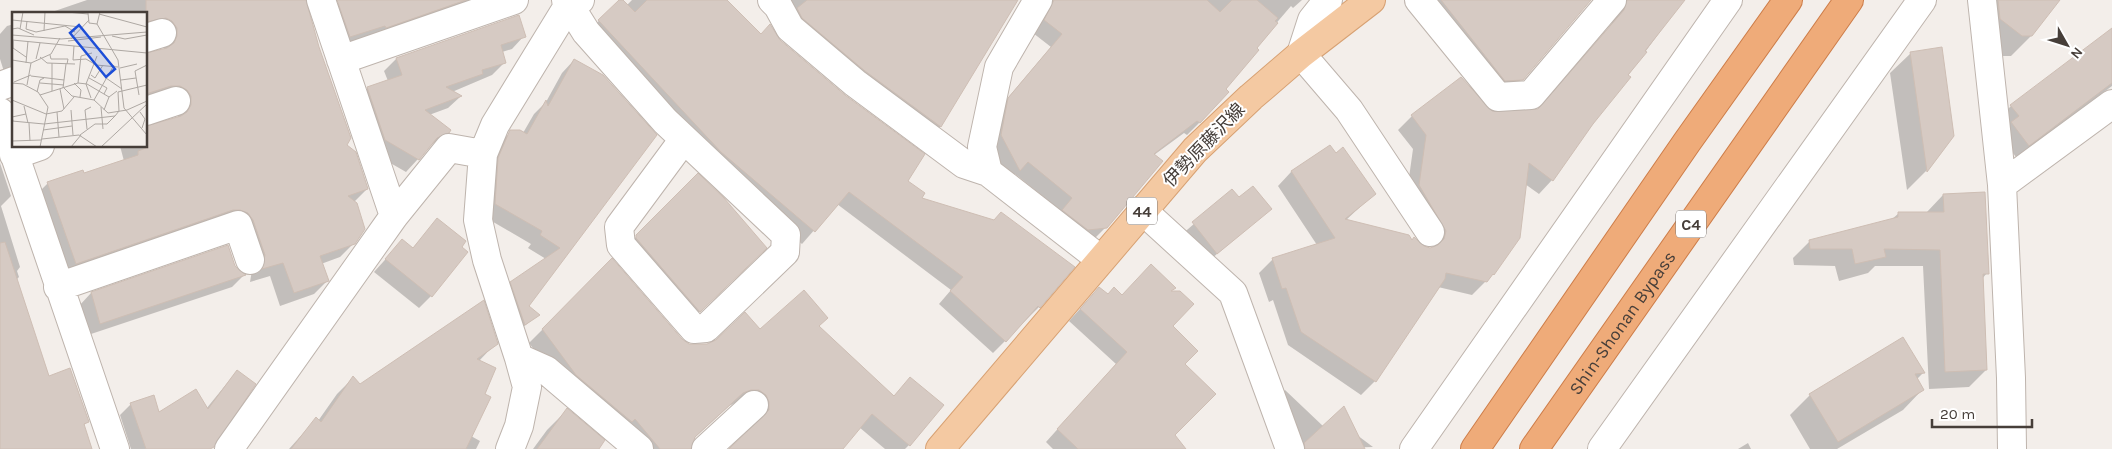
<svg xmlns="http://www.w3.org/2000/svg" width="2112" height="449" viewBox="0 0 2112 449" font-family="Karla,'Noto Sans JP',sans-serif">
  <rect width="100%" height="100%" fill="#f3eeea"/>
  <path fill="#0003" d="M87,0H303L345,145L367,189L354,202V243L340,257L321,264L328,280L314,294L280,306L270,276L250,282L252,270L240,234L62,277L34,197L48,183L83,175L124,161L120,146H146L178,118L177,110L146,104V53L164,50V42L146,32V14H46Z
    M346,0H487L338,49L326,15L339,3Z
    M621,0L627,5L632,0H725L906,181L920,198L1073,267L1039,307L993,353L939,304L951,290L837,204L802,244L708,164L586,33Z
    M771,0H1017L940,127L928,139Z
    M1035,0H1302L1293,8L1291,6L1255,48L1224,89L1227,92L1199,123L1187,135L1184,133L1154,155L1106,227L1093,240L1051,223L1061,211L1015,174L1008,182L989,148L996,112L1051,47L1033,33Z
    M1435,0H1590L1509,93Z
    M1606,0H1683L1552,180L1539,194L1525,184L1493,274L1472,295L1438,287L1375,381L1361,395L1288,345L1273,300L1269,302L1259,273L1273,259L1317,245L1278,186L1291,172L1330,147L1374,194L1345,221L1432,249L1433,245L1406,199L1413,149L1398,130L1412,116L1461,78L1492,113L1537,110L1611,25L1614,17Z
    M1996,0H2059L2031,36L2011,56H2001L1981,19Z
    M14,24V88L7,81L0,59V34L7,26Z
    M2112,30V86L2016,157L1999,135V118L2011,106Z
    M524,36L512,49L502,52L505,62L492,75L452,92L460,97L448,108L429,115L449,130L428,148L406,172L373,153L355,100L368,88L388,81L384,71L396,59Z
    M1911,53L1953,136L1926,171L1907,190L1890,73Z
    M574,60L656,135L527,306L538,315L512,336L499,295L511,283L546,259L528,248L531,244L483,216L498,144L511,132L523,133L534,114L546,102L562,73Z
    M0,163L11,196L1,206L20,267L17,271L19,277L16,280L49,377L87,422L83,426L91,449H0Z
    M698,175L753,260L687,323L624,249Z
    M1232,191L1239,199L1270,209L1204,265L1180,236Z
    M1943,195L1987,273L1982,279L1986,370L1969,387L1929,389L1923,266H1875L1868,273L1839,281L1835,266L1794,265L1793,258L1810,241L1891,220L1899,213H1926Z
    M438,220L431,296L419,308L374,272L402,241L412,249Z
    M228,246L234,266L244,275L232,287L88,335L79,306L91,293Z
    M612,260L681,340L688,345H708L759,331L818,327L893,397L911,379L909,445L905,449H885L859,427L841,449H731L756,424L757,416L737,402L729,406L693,439L690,449H636L563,388L529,343Z
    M1099,288L1108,295L1169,293L1171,326L1184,364L1173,435L1185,449H1053L1046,442L1116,364L1069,321Z
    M1903,339L1923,373L1917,379L1923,389L1903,410L1837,449H1810L1790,415L1810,395Z
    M496,343L479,361L483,395L471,436L480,441L476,449H289L316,419L318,421L337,394L353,378L360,386Z
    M237,371L210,449H131L120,415L131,404L159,414L206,409Z
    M1285,390L1324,427L1357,435L1373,447L1293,449L1273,402Z
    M567,410L597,449H533L547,430Z
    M1748,443L1751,449H1738Z"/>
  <path fill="#d6cac3" stroke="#cebeb4" d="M146,0H306L319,47L351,138L347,145L356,152L368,189L348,196L357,203L365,229L355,244L320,256L329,281L294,293L283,263L262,269L265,255L253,220L248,213L240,210H233L76,264L47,182L83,170L84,173L138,155V151L146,148V126L181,116L187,112L191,105V96L187,90L180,86H171L146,94V53L167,48L174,43L177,36V28L172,21L166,18L146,22Z
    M337,0H466L386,28L385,26L350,37Z
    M619,0H623L635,12L647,0H727L761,34L770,24L780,40L845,95L925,154L908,181L925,193L922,198L994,220L1001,212L1075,267L1040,308L1038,306L1006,342L950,291L963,277L849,192L815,232L721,152L598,20Z
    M807,0H1018L941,127L865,71L802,18L797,8Z
    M1054,0H1207L1220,12L1232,0H1257L1278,18L1275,21L1278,23L1257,48L1259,50L1226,89L1229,92L1200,123L1197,121L1154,154L1163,161L1107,228L1088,230L1062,210L1072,198L1028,162L1020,171L1001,135L1008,98L1062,34L1044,20Z
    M1441,0H1591L1523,80L1505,81Z
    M1627,0H1685L1645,51L1647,52L1628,75L1631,77L1593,124L1553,181L1529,163L1520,238L1494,275L1493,274L1487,282L1446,273L1445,279L1376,382L1301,332L1286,288L1282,289L1272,258L1335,238L1291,171L1330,145L1336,153L1343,147L1376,194L1345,219L1409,235L1412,240L1414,237L1424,246L1430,248L1438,245L1444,239L1446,231L1419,185L1426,135L1411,115L1461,77L1492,111L1538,109L1624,10Z
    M1998,0H2060L2032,36H2022L2000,19Z
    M519,15L526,37L501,45L506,63L482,70L483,74L446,87L462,96L425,110L451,130L449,133L437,138L419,160L385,140L367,87L402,75L396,58Z
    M2112,28V83L2029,146L2011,122L2019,116L2010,105Z
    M1942,47L1954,136L1927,172L1910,52Z
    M574,59L603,75L657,135L529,306L540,315L525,325L510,282L560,248L540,235L542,231L495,204L498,158L510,130H520L527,134L546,100L548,106Z
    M698,173L724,198L767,248L700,312L636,238V235Z
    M1253,186L1272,209L1217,254L1192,222L1232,189L1239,197Z
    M1985,192L1989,274H1983L1987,370L1945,372L1940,250L1884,249L1886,257L1855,264L1852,249H1810L1809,240L1898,217V212H1944L1943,194Z
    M437,218L466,241L462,247L468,252L432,297L385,259L402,239L413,248Z
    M5,242L49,376L70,368L89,422L84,424L92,449H0V243Z
    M228,245L235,266L246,275L100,324L91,292Z
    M612,258L682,339L689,344H707L716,340L745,312L760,329L804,290L828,318L819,326L894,396L910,377L944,405L910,446L872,414L843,449H729L769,410V402L766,395L759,390H751L743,393L695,437L691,449H660L635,419L632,422L576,375L542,329Z
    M1151,264L1176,288L1171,291H1180L1194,304L1173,326L1198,351L1185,364L1216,394L1175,435L1186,449H1078L1057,429L1127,352L1080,309L1099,287L1108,294L1114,287L1122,295Z
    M484,300L498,344L477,359L496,368L485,394L491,397L466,449H291L316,417L321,422L353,376L360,384Z
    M1903,337L1925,373L1915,374L1924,390L1838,442L1809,394Z
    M237,370L256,384L214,447L210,449H146L130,403L154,395L159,412L196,389L208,409Z
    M1344,406L1365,449H1305L1304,443Z
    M567,408L605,440L599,449H537Z"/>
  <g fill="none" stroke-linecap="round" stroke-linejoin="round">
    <g stroke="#beb4ad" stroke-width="30">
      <path id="minor" d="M321,0L394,216
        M566,0L586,32L665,121L786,235L785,252L706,328L694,329L621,245L619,227L684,139
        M772,0L778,6L790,28L855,83L964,164L988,172L1100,259
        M1328,0L1312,20L1301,54L1349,110L1430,232
        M1419,0L1498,97L1531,95L1612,0
        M1982,0L2002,185L2011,378L2012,449
        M146,38L162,33
        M341,60L514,0
        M0,86L14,81
        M146,111L176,101
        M0,112L115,449
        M483,154L478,220L487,260L519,358L546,370L639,449
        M14,155L40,146
        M988,172L982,147L999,67L1038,0
        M2002,185L2112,104
        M1142,210L1233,293L1290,449
        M58,287L238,225L250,260
        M229,449L394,216L449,148L483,154L495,125L568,6L580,0
        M510,449L519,426L527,387L519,358
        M706,449L754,405
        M1414,449L1728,0
        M1602,449L1922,0"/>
    </g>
    <g stroke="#d7a173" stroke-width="30">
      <path id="major" d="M940,449L1195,150L1251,97L1301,54L1371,0"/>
    </g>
    <g stroke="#cd7d49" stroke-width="30">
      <g id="highway">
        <path d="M1475,449L1687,142L1788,0"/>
        <path id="s1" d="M1534,449L1849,0"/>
      </g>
    </g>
    <use href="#minor" stroke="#fff" stroke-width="28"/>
    <use href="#major" stroke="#f4c9a2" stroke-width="28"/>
    <use href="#highway" stroke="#efab79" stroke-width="28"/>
  </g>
  <g text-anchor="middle" stroke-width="4" stroke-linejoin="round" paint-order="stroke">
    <g fill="#fff" stroke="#7e7874" stroke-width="1">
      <rect x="1127" y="197.5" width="30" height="27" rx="4"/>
      <rect x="1676" y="210.5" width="30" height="27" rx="4"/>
    </g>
    <g font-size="16" font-weight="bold" fill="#463e39">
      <text x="1142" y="217">44</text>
      <text x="1691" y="230">C4</text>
    </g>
    <g font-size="18" fill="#463e39" stroke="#fff">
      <text transform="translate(1204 145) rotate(-46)" y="6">伊勢原藤沢線</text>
      <text dy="6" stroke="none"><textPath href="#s1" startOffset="154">Shin-Shonan Bypass</textPath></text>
    </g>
  </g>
  <g transform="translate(12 12)">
    <rect width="135" height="135" fill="#f3eeea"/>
    <path fill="none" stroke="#aea8a3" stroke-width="1" d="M55,0L76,2M88,0L85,12L106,48L112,96L135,123M76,1L77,11L85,12M87,2L135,15M0,8L69,15M15,9L14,17L24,20L53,14L63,20M0,17L6,16L22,23M8,17L11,0M32,19L33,0M0,23L49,27L135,20M100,24L113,27L135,23M59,27L77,8M0,28L135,41M1,29V36L14,45M56,29L89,25M62,34L61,48L74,47L84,53L106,55M38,43L39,47H56L55,52M28,45L35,51L63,52M24,47L28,31M0,48L19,51M14,51L16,29M108,56L125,52M79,63L83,66L91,53M19,64L52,68M77,66L95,76L92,82M94,66L110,77M109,68L124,66M2,70L19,63M0,71L11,72L26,80L36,95L28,135M28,71L52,73M62,71L69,78L68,85M66,71L69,44L80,41M15,73L19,51L39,42L48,26M51,76L54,52M52,76L60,84L82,88L96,101L115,98L135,89M48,77L52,97M40,79V51M25,80L28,68L32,66M28,83L66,71L75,72L97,85M127,83L123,59L135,53M79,86L74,72L85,44M0,88L34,102L50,99L62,85M82,88L102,53M12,94L16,111M89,95L91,117M59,98L61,123M92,98L97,85L105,79M107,99L106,80L135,73M45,100L47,125M128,100L133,107L130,116M0,109L32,112L103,104L107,99M1,109L0,105L14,102M17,111L18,129M75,117L73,98L79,95M31,118L60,114M68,123L83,112H95L103,104M30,127L67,123L85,135M0,129L29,128M59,135L69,123M89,135L135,92"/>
    <path fill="#1d4ed8" fill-opacity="0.15" stroke="#1d4ed8" stroke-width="2.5" d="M67,13L103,57L94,65L58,21Z"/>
    <rect width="135" height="135" fill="none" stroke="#463e39" stroke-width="2.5"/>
  </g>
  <g transform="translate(2067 45) rotate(129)" stroke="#ffffff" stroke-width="4" paint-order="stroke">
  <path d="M0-4L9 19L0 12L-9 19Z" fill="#463e39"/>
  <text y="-8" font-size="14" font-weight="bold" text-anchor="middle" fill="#463e39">N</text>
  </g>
  <path d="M1932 419v8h100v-8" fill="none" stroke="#463e39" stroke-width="2.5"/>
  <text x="1940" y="419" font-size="15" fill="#463e39" stroke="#ffffff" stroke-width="4" paint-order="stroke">20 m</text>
</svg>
